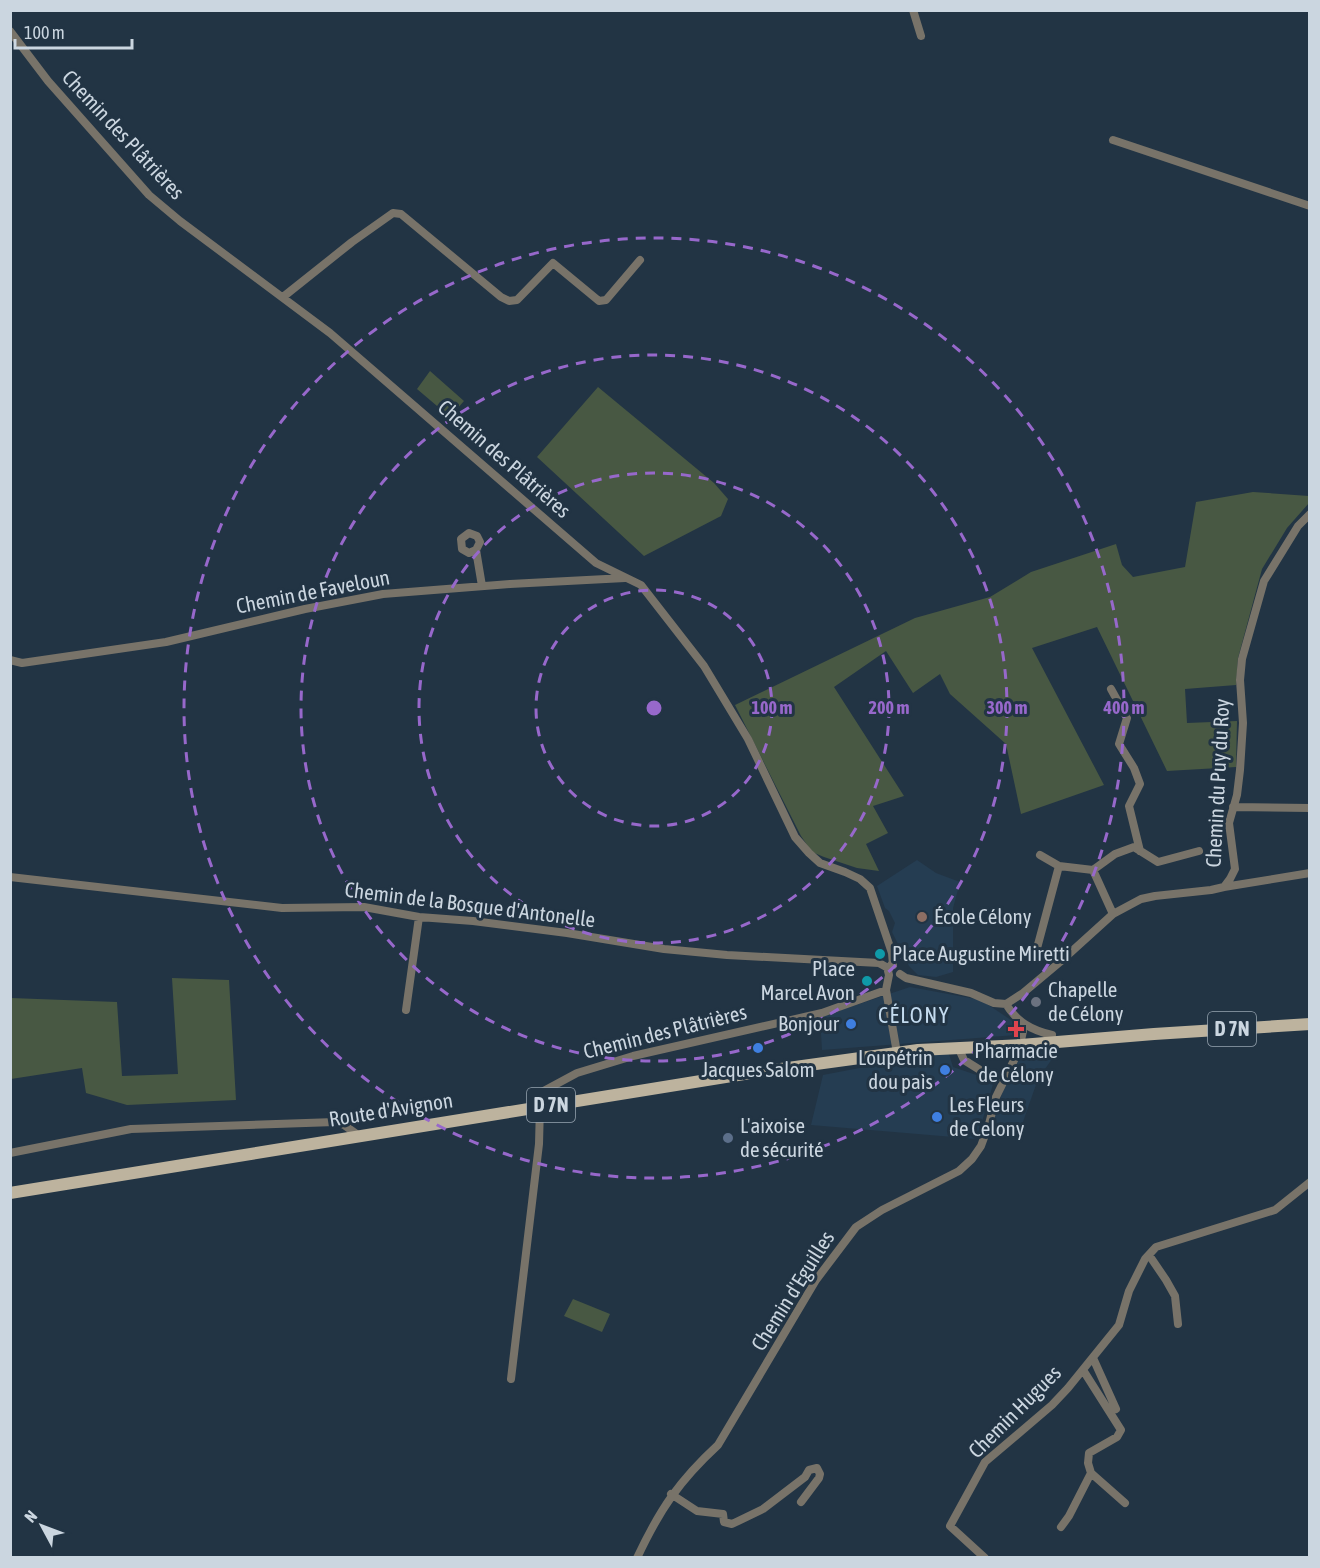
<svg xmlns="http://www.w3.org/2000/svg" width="1320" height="1568" viewBox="0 0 1320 1568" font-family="'Asap Condensed',sans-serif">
  <rect width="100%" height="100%" fill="#223444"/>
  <path fill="#253d52" d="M917,860L936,873L960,882L953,908V972L936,977L918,975L909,966L892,932L895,923L889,911L885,908L877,886Z
    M910,987L981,1000L1017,1024L1016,1035L822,1050L820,1017Z
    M1059,1049L1038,1079L1017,1139L989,1132L1005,1085L1021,1051Z
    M948,1051L953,1067L994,1081L977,1139L811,1125L823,1075Z"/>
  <path fill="#485843" d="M430,371L464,401L450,417L417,389Z
    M598,387L714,483L728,499L721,516L644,556L537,457Z
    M1253,492L1309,496V503L1287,528L1262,569L1238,658L1236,685L1185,689L1187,723L1237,721L1236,767L1167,771L1097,627L1032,648L1104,785L1021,814L1006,744L950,694L940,674L913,693L886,651L834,687L904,796L873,806L888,833L866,844L879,871L857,868L824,857L812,852L801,836L735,705L915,618L990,597L1031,572L1116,544L1122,565L1133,577L1185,567L1196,502Z
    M172,978L229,980L236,1100L127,1105L86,1093L82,1068L11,1079V998L117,1002L122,1076L178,1074Z
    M573,1299L610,1314L602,1332L564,1316Z"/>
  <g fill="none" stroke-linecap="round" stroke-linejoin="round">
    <path stroke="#787369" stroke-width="8" d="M913,10L921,36
      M10,31L48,81L149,195L180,221L330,333L596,563L641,585L704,666L748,739L795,837L809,853L820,863L845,872L860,879L870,888L892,953L893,965
      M1113,140L1310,206
      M283,297L352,242L393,213L401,214L501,297L509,301L517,300L553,263L599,301L606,300L640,260
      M469,533L477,536L480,542L476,550L469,553L462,549L461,539Z
      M476,550L482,586
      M10,660L22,663L166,642L305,609L383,594L510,584L625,578
      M1111,689L1127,718L1119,744L1134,768L1140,784L1129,806L1140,851
      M1233,807L1310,808
      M1040,855L1059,866L1093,870L1113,914
      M1093,870L1115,854L1134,847L1158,862L1199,851
      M10,877L282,908L364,907L419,917L473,921L567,933L664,949L727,955L879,963L888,968
      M1224,887L1310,873
      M1036,952L1059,866
      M891,965L888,971L889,975L886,990L897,1053
      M900,974L906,978L971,993L994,1003L1006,1004
      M1006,1004L1023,993L1060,962L1113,914L1141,899L1155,896L1211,890L1224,887L1230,879L1235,869L1229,823L1237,795L1240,770L1243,723L1240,680L1242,659L1264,581L1298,526L1310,514
      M1006,1004C1017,1022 1031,1030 1052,1035
      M406,1010L419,917
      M958,1047L964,1060L980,1070L1005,1078
      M10,1153L131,1129L335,1122L344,1125L358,1135
      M1149,1255L1166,1280L1175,1296L1178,1324
      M1093,1358L1116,1409
      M1083,1370L1121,1430L1117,1437L1089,1453L1088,1463L1091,1473L1125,1503
      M511,1379L539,1144L540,1106L538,1094L577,1073L633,1056L822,1013L886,990
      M671,1494L697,1511L723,1514L724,1522L732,1524L763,1509L805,1477L809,1470L817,1468L820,1474L819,1478L801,1502
      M1061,1527L1069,1516L1091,1473
      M637,1558C660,1509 679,1481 718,1445L816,1280L856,1227L882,1210L959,1171L972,1159L981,1146L989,1124L996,1097L1019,1050L1023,1031L1020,1022
      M985,1558L950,1526L985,1462L1052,1405L1068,1388L1119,1325L1129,1291L1145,1259L1156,1247L1275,1210L1310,1182"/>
    <path stroke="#bdb39e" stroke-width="12" d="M10,1193L744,1074L918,1050L1021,1045L1154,1034L1310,1024"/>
  </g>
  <g fill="none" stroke="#9768cb" stroke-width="3" stroke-dasharray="10 8">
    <circle cx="654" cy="708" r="118"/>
    <circle cx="654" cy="708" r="235"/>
    <circle cx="654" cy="708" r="353"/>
    <circle cx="654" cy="708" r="470"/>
  </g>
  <circle fill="#8d6e63" stroke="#223444" stroke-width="2" cx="922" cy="917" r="6"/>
  <g fill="#0f9aa8" stroke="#223444" stroke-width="2">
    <circle cx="880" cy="954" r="6"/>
    <circle cx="867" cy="981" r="6"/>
  </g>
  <circle fill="#6b7280" stroke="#223444" stroke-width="2" cx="1036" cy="1002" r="6"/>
  <g fill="#3f7fe0" stroke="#223444" stroke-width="2">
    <circle cx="851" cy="1024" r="6"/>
    <circle cx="758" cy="1048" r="6"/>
    <circle cx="945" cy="1070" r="6"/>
    <circle cx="937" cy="1117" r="6"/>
  </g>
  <path fill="#e0444e" stroke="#223444" stroke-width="2" d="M1013 1020h6v6h6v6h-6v6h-6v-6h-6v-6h6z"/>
  <circle fill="#5c6f8a" stroke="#223444" stroke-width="2" cx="728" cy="1138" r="6"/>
  <g text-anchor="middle" stroke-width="6" stroke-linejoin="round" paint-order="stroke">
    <g fill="#223444" stroke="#98a5b1" stroke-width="1.5">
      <rect x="1208" y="1012" width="48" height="34" rx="4.5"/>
      <rect x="527" y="1088" width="48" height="34" rx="4.5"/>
    </g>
    <g font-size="20" font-weight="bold" fill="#cbd6e0">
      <text x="1232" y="1036">D 7N</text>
      <text x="551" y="1112">D 7N</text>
    </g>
    <g font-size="21" fill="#cbd6e0" stroke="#223444">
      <text transform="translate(123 135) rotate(47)" y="7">Chemin des Plâtrières</text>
      <text transform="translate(504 459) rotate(41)" y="7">Chemin des Plâtrières</text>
      <text transform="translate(313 592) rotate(-11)" y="7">Chemin de Faveloun</text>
      <text transform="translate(1218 783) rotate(-87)" y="7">Chemin du Puy du Roy</text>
      <text transform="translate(470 905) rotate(7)" y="7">Chemin de la Bosque d'Antonelle</text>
      <text transform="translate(665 1032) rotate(-14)" y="7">Chemin des Plâtrières</text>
      <text transform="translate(391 1110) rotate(-9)" y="7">Route d'Avignon</text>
      <text transform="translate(793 1291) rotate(-58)" y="7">Chemin d'Eguilles</text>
      <text transform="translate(1015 1412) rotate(-45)" y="7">Chemin Hugues</text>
    </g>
    <g font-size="21" fill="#cbd6e0" stroke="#223444" text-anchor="start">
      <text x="934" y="924">École Célony</text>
      <text x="892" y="961">Place Augustine Miretti</text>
      <text x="855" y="976" text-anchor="end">Place<tspan x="855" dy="24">Marcel Avon</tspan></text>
      <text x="1048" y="997">Chapelle<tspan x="1048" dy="24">de Célony</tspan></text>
      <text x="839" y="1031" text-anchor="end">Bonjour</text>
      <text x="1016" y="1058" text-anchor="middle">Pharmacie<tspan x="1016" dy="24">de Célony</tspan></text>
      <text x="933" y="1065" text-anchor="end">Loupétrin<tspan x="933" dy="24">dou paìs</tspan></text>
      <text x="758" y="1077" text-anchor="middle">Jacques Salom</text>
      <text x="949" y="1112">Les Fleurs<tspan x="949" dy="24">de Celony</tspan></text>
      <text x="740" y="1133">L'aixoise<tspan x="740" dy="24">de sécurité</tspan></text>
    </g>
    <g font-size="22" letter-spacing="1.5" fill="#c4dbef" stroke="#223444">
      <text x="914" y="1023">CÉLONY</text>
    </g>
  </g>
  <circle cx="654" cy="708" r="9" fill="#9768cb" stroke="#223444" stroke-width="3"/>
  <g font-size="18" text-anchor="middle" font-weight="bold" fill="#9768cb" stroke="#223444" stroke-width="6" stroke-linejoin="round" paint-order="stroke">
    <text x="772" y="714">100 m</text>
    <text x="889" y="714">200 m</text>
    <text x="1007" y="714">300 m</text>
    <text x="1124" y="714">400 m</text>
  </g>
  <rect width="1320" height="1568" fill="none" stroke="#cbd6e0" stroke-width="24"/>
  <g transform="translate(42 1526) rotate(311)" stroke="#223444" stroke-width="4.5" paint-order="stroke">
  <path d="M0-4.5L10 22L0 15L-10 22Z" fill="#cbd6e0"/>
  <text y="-9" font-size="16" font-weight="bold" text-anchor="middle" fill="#cbd6e0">N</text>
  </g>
  <path d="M15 39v9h117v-9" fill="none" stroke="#cbd6e0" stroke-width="3"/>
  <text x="24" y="39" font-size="18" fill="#cbd6e0" stroke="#223444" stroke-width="4.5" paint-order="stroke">100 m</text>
</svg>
